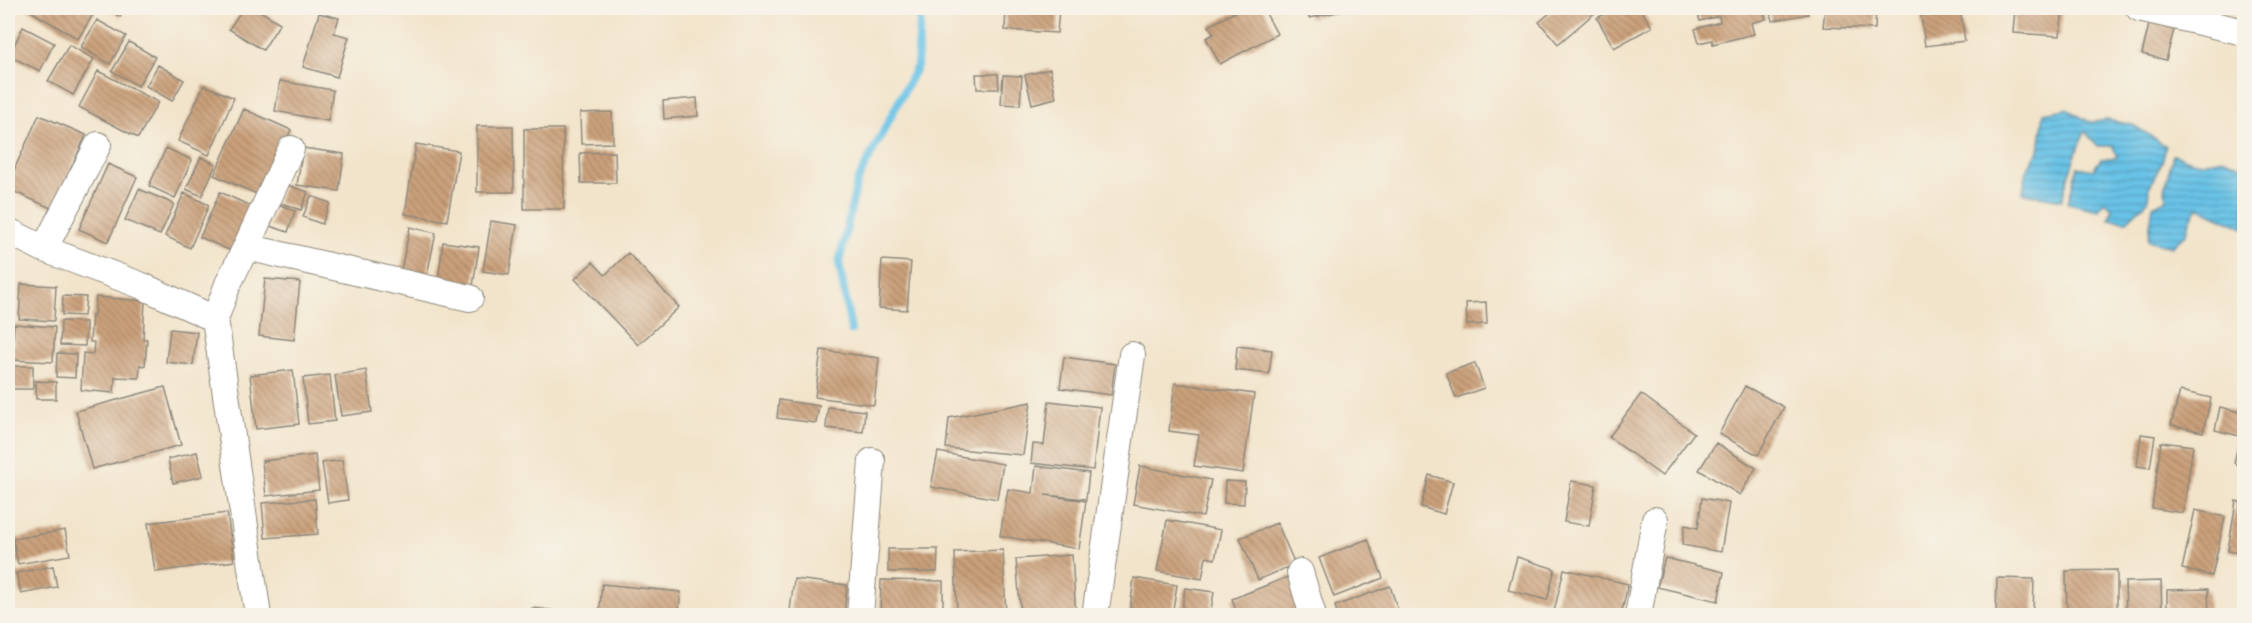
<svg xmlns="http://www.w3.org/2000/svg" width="2252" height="623" viewBox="0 0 2252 623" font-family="Dekko,sans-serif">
  <defs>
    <pattern id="water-rules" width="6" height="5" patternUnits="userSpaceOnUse" patternTransform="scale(1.5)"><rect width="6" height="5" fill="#69c3e7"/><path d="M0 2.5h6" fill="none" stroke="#579fbb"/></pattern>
    <pattern id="building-back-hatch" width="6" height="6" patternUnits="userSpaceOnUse" patternTransform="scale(1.5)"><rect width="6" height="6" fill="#cba17b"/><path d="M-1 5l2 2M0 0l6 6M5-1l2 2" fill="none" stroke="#a58365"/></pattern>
  </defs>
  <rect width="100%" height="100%" fill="#f7f3e8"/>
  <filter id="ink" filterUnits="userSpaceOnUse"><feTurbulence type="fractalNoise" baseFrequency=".0167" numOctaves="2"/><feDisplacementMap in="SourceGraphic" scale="12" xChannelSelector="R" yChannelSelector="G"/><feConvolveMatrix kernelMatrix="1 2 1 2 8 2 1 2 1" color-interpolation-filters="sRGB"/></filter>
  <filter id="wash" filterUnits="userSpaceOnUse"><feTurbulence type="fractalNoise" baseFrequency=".008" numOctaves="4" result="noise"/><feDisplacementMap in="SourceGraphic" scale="24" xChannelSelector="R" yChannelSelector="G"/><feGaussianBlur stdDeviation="1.35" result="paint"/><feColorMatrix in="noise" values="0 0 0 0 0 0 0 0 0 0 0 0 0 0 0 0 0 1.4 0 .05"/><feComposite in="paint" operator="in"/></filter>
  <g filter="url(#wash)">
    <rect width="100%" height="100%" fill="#f2e4cb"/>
    <path fill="url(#water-rules)" stroke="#4a7789" stroke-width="1.5" d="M2066,109L2090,122L2107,120L2133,125L2166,146L2162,162L2149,188L2148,201L2127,221L2109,219L2112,208L2104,202L2098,210L2068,203L2077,167L2093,170L2101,159L2117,157L2113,146H2097L2085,131C2075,153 2068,176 2062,200L2023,193L2026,170L2039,151L2044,113Z
      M2173,155L2199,163L2222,158L2244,167V228L2198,207L2190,220L2187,233L2172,247L2148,240L2153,206L2167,199L2164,191Z"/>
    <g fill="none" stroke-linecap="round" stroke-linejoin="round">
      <path stroke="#69c3e7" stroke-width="8" d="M851,330L839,263L857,182L917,66L921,8"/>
    </g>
    <g id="blocks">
      <path fill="url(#building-back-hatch)" d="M28,8H97L78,39L27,9Z
        M106,8H126L120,17Z
        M243,8H255L280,23L263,50L229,29Z
        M1006,8H1059L1057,33L1005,30Z
        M1240,8H1263L1277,34L1220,64L1206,38L1214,34L1209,26L1240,9Z
        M1306,8H1345L1346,10L1309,18Z
        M1556,8H1594L1597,11L1558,44L1539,22Z
        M1615,8H1640L1652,27L1614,48L1597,18Z
        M1696,8H1763L1766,19L1751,23L1754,34L1713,44L1712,40L1699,43L1695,29L1720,22L1719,16L1700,21Z
        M1769,8H1806L1808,14L1772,21Z
        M1825,8H1876L1875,29L1823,27Z
        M1920,8H1960L1965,41L1925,46Z
        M2015,8H2063L2060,36L2013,33Z
        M319,13L339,18L334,33L349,37L337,77L303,67Z
        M2151,16L2176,22L2166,60L2142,54Z
        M97,20L126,36L110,64L81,47Z
        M23,27L54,43L40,71L9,56Z
        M129,42L155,57L138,86L112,71Z
        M69,45L94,59L73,95L48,81Z
        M158,65L184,80L172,101L146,86Z
        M1050,69L1056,98L1032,104L1025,75Z
        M98,71L158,102L138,138L79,107Z
        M976,74H998L999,89H977Z
        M1003,75L1022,76L1020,105L1001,104Z
        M280,81L333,90L328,121L275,111Z
        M204,85L234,98L209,155L178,141Z
        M697,98L698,116L664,119L663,101Z
        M244,109L291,130L261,196L214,175Z
        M612,112L613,143L581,144L580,113Z
        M39,115L86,135L53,209L8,189V183Z
        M477,126H513L514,192H477Z
        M524,129H563L564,209H524Z
        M416,144L459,151L447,221L405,214Z
        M166,148L192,160L175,198L149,186Z
        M303,148L344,154L339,191L297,185Z
        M615,152L616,183H581L580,153Z
        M201,157L216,164L202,196L186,189Z
        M108,164L137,177L108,242L79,229Z
        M284,184L308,192L301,210L278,202Z
        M139,189L174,204L160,235L125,220Z
        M220,192L253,207L233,252L200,237Z
        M184,193L209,205L190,248L165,236Z
        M311,196L330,203L322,224L303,217Z
        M278,204L295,211L288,232L270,226Z
        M491,221L517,225L509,275L483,271Z
        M410,227L436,233L427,275L401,270Z
        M443,242L479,247L473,286L438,283Z
        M628,253L679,307L638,345L575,279L593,262L605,275Z
        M882,260L911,262L907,310L879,308Z
        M265,279L300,282L294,340L259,336Z
        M21,284L56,286L54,321L19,319Z
        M63,296L86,297L84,316L62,315Z
        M96,297L145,301L143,339H147L145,366L140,365L139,378L115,377L114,393L81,390L83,353L93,354L94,342H90L92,315H94Z
        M1486,302L1487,324L1467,325L1466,303Z
        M61,321L86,322L85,346L60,345Z
        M14,324L55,327L53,362L12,360Z
        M170,329L197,332L193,365L166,362Z
        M1237,346L1272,350L1269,374L1235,370Z
        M821,350L879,358L874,405L815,397Z
        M57,353L76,354L75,378L56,377Z
        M1064,357L1115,364L1111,395L1060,388Z
        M1475,363L1484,388L1456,398L1446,373Z
        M8,366H33V389H8Z
        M293,370L299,424L256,429L250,375Z
        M366,370L372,412L341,416L335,375Z
        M330,375L335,421L308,424L303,378Z
        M36,381L56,382V399H36Z
        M1175,383L1254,394L1243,473L1194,466L1199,435L1169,431Z
        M1745,386L1784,407L1758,455L1719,434Z
        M165,387L181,445L92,469L76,411Z
        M2180,391L2211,398L2203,432L2171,425Z
        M1641,394L1694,433L1662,476L1609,437Z
        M779,400L819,406L816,423L777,418Z
        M1049,401L1100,407L1093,470L1031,463L1033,444L1044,445Z
        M1031,402L1023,455L946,448L949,418Z
        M828,407L865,411L863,432L826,428Z
        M2220,407L2244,413V466L2234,463L2240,436L2215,430Z
        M2141,434L2155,436L2150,468L2137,466Z
        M2161,442L2193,446L2183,513L2152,508Z
        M1716,443L1756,468L1740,495L1699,470Z
        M197,452L203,476L173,483L168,459Z
        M938,452L1003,464L997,499L931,487Z
        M315,455L319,490L266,496L262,461Z
        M342,460L348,500L328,503L322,463Z
        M1036,466L1089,473L1086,499L1045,495L1086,501L1079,549L1000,536L1008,489L1033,493Z
        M1140,466L1211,480L1203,517L1133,504Z
        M1429,475L1453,482L1444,514L1421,507Z
        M1225,481L1245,482L1244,504L1224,503Z
        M1571,481L1596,485L1589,526L1564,522Z
        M1702,498L1729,503L1721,552L1682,545L1685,525L1698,528Z
        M315,499L318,534L265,538L262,503Z
        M2236,501L2244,503V554L2228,551Z
        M2195,510L2225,517L2212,576L2182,569Z
        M227,513L234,561L155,572L148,523Z
        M1167,520L1221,530L1215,559L1206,557L1202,579L1157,571Z
        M1277,523L1295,564L1258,580L1240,538Z
        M65,530L70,555L18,564L13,539Z
        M1368,539L1383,578L1334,597L1319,558Z
        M888,549H938L937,572H888Z
        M1003,550L1006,616H957L955,552Z
        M1072,555L1076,616H1021L1016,559Z
        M1517,557L1555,569L1547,600L1508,590Z
        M1665,558L1724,572L1718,601L1657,587Z
        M53,566L57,587L21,594L16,573Z
        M1564,569L1628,584L1621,616H1553Z
        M2117,570V616H2067L2066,571Z
        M1295,574L1311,616H1238L1232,599Z
        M1134,578L1177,585L1172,616H1129Z
        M1997,578L2034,579L2033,616H1996Z
        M794,579L847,585L844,616L790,611Z
        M881,580L943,581V616H880Z
        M2161,581L2162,616H2126L2125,582Z
        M602,584L681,592L678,616H599Z
        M1390,586L1400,616H1338L1335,606Z
        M1185,588L1214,592L1210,616H1181Z
        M2208,589L2209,616H2167V590Z
        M532,608L580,614V616H531Z
        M718,611L743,614V616H718Z"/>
    </g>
  </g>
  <g filter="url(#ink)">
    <use href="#blocks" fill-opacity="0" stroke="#8e887b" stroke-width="1.5"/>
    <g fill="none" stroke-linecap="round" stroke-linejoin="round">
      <g stroke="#8e887b" stroke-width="28">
        <path id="minor" d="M2139,8L2244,32
          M8,231L44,249L140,285L215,319L258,616
          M246,247L291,149
          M44,249L98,145
          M215,319L228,284L246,247L470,298
          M1300,572L1313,616
          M860,616L872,461
          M1095,616L1132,355
          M1638,616L1655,520"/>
      </g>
      <use href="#minor" stroke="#fff" stroke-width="26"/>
    </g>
  </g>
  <rect width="2252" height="623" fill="none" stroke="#f7f3e8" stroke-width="30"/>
</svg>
